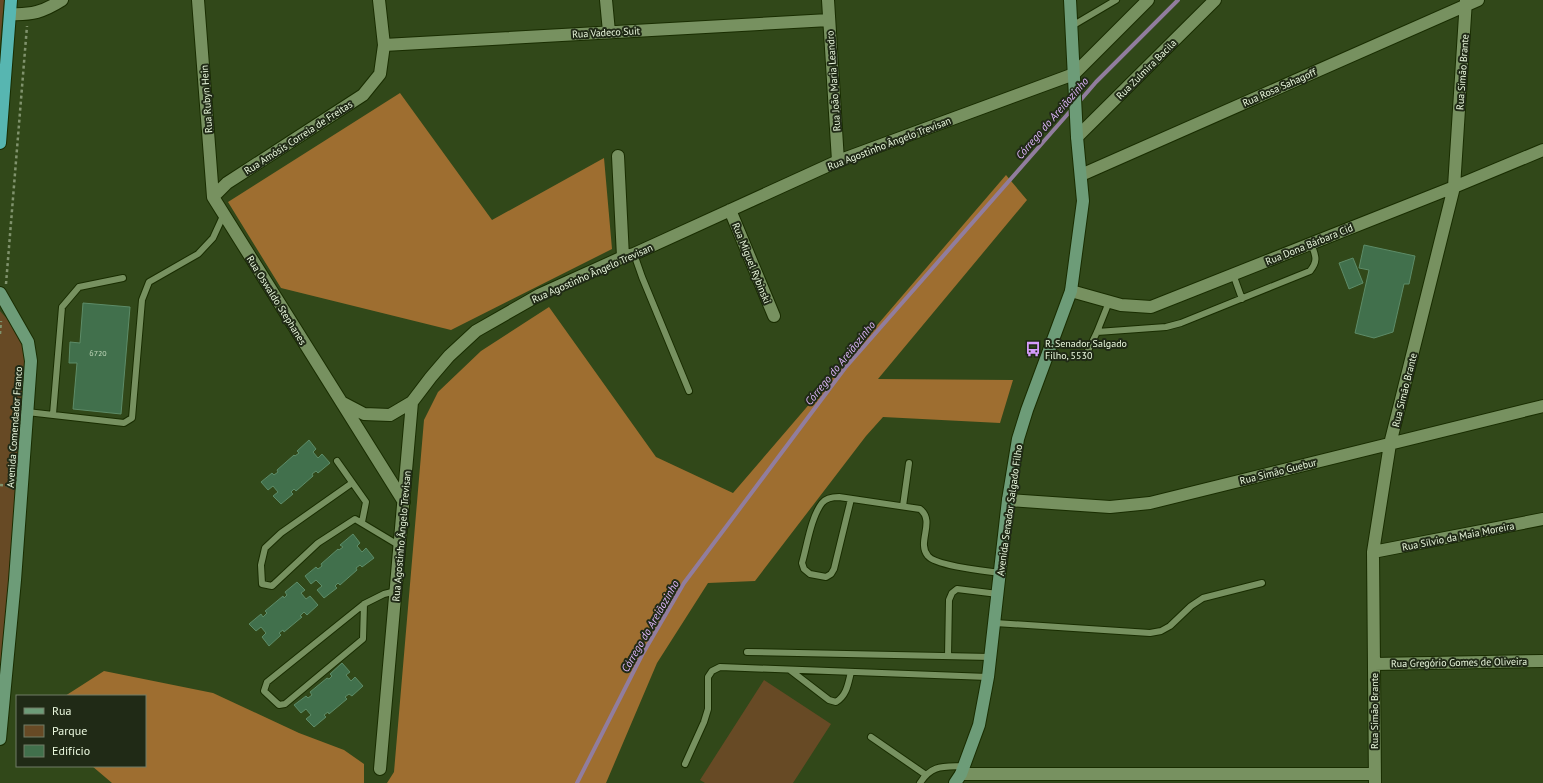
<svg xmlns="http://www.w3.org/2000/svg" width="1543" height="783" viewBox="0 0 1543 783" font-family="'PT Sans',sans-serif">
  <rect width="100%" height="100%" fill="#314819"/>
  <path fill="#674a25" d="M0,0H4L0,44Z
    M0,311L10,322L25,348L17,478L0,683Z
    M764,680L831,724L793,783H705L700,780Z"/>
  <path fill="#9e6e30" d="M400,93L492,220L604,158L612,249L451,330L281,288L228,202Z
    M1006,175L1027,200L878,379L1013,380L1000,423L883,417L866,436L755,581L708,583L657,663L606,783H387L394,772L424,420L438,392L481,351L549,307L656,457L733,493Z
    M104,671L213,693L299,733L344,750L364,764V783H112L92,766H145V696H65Z"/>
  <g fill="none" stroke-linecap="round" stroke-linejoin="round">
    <path stroke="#917d9e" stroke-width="4" d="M1078,103L1096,82L1178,0
      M577,783L642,655L684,583L845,368L1073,108"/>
  </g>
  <path fill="#41704c" stroke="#5d8c68" d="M1364,245L1415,256L1409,284H1404L1393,332L1374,338L1355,333L1369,270L1359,268Z
    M1353,258L1363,283L1349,289L1339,263Z
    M83,303L130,307L121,414L73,409L77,363H69L70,342L80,343Z
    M309,440L316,449L313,452L318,458L322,454L330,463L318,473L316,471L312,474L313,476L296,491L294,489L291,492L293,494L281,504L273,496L278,492L273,486L268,490L261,482L272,473L274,475L278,472L277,470L294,455L295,456L299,453L297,451Z
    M353,534L360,543L357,546L362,552L366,548L374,558L362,567L360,565L356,568L357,570L340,585L338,583L335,586L337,588L324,598L317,590L322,586L316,580L311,584L305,576L316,567L318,569L322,566L321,564L338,549L339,550L343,547L340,545Z
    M297,582L305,590L301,593L306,599L310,596L318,605L307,615L304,612L300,616L302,617L284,632L283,630L279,633L281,635L269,646L262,637L266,633L261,627L256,631L249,624L261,614L263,617L267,613L265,611L283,596L284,598L287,595L285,592Z
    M342,663L350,672L346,675L351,681L355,677L363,686L352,696L349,694L345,697L347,699L329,714L328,712L324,715L326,717L314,727L306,719L311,715L306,709L301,713L294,705L306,696L308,698L312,695L310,692L327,678L329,679L332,676L330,674Z"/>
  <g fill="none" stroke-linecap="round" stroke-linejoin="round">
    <g stroke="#192d00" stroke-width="8">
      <path id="lane" d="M1072,26L1116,0
        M634,254L642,277L689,391
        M1233,274L1242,299
        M1097,332L1166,327L1181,323L1310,271C1319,260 1315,255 1311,243
        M1085,357L1097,332L1109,302
        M27,412L124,423L132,418L142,300L149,282L198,254L213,238L224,214
        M53,414L62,307L79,287L123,278
        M337,461L366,502L362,522
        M352,483L281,533L265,548L261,565L262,584L272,586L318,543L355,519L400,546
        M851,499L834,569L831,574L826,577L810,574L804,569L802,563C807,546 811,517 822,503C826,498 833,497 839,497L920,509C936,522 916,542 928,556C936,566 986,571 1000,573
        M903,506L909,463
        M364,604L363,639L285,704L279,705L264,691L267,682L364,604L384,594L396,591
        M995,623L1150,633L1161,631L1170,626L1191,606L1203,598L1262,583
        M747,652L991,657
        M948,656L949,600L952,593L957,589L998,594
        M790,670L829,700L836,702C847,695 848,684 851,672
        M871,737L926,775
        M685,764L704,722L708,709V677L712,671L720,667L988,677
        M920,783C932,764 944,767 964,766"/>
    </g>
    <g stroke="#192d00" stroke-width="14">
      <path id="street" d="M198,0L213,197L404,502
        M606,0L609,32
        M828,0L838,161
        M10,14C32,15 43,12 62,0
        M384,45L829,20
        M1077,137L1215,0
        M618,156L623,257
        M1081,175L1478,0
        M213,197L227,183L363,95L380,74L384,45L379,0
        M730,210L774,316
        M1071,291L1121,305L1151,307L1454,187L1543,150
        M343,403L364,414L390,415L412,402
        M1008,500L1110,507L1150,503L1543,406
        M1373,552L1543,519
        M1374,664L1543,661
        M380,769L412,402L431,377L449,356L476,331L539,295L623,257L634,254L838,161L1074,74L1148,0
        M961,774H1375
        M1375,783L1373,552L1390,444L1454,187L1466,0"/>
    </g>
    <g stroke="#192d00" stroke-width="14">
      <path id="secondary" d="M0,293L28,342L31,361L15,580L0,739
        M955,783L961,774L979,725L988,677L1008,500L1018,439L1027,410L1071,291L1083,201L1077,137L1070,0"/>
    </g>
    <g stroke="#192d00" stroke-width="14">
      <path id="highway" d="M0,143L11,0"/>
    </g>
    <path stroke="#80936d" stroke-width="2.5" stroke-dasharray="3 3" stroke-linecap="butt" d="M6,284L27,26
      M0,334L1,321
      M0,485L9,486"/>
    <use href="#lane" stroke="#779160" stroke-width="6"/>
    <use href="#street" stroke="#779160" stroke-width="12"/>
    <use href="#secondary" stroke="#6d9c78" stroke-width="12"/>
    <use href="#highway" stroke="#57b6b1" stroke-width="12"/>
  </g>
  <defs>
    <g id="bus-bare" transform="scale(1.2)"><path d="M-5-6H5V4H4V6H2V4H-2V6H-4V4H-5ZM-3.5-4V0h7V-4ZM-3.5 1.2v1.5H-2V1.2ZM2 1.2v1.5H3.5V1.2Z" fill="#d59cfb" stroke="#202a16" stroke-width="2.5" paint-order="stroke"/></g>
  </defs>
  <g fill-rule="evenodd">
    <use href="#bus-bare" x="1033" y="349"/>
  </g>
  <g text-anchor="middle" stroke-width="4" stroke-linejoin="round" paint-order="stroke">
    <g font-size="8" fill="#c0d7ba">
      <text x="98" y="356">6720</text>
    </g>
    <g font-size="10" fill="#ebf9df" stroke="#202a16">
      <text transform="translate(606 32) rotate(-3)" y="4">Rua Vadeco Suit</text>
      <text transform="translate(1146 69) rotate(-45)" y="4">Rua Zulmira Bacila</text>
      <text transform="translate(1462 72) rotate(-86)" y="4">Rua Simão Brante</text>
      <text transform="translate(833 81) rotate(-94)" y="4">Rua João Maria Leandro</text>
      <text transform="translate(1279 87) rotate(-24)" y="4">Rua Rosa Sahagoff</text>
      <text transform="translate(206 99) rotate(-94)" y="4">Rua Rubyn Hein</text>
      <text transform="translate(298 137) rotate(-33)" y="4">Rua Amósis Correia de Freitas</text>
      <text transform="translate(889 143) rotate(-21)" y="4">Rua Agostinho Ângelo Trevisan</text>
      <text transform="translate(1309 244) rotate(-22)" y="4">Rua Dona Bárbara Cid</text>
      <text transform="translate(752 263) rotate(68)" y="4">Rua Miguel Rybinski</text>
      <text transform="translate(592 273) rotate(-24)" y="4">Rua Agostinho Ângelo Trevisan</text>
      <text transform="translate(277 300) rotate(58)" y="4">Rua Oswaldo Stephanes</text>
      <text transform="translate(1404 390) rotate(-76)" y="4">Rua Simão Brante</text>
      <text transform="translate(14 427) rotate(-86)" y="4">Avenida Comendador Franco</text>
      <text transform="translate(1278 471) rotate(-14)" y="4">Rua Simão Guebur</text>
      <text transform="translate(1009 510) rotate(-82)" y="4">Avenida Senador Salgado Filho</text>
      <text transform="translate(401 536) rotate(-85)" y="4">Rua Agostinho Ângelo Trevisan</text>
      <text transform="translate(1458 536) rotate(-11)" y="4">Rua Sílvio da Maia Moreira</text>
      <text transform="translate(1459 662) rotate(-1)" y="4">Rua Gregório Gomes de Oliveira</text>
      <text transform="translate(1374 711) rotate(-90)" y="4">Rua Simão Brante</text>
    </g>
    <g font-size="10" fill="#ebf9df" stroke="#202a16" text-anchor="start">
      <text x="1045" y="347">R. Senador Salgado<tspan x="1045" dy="12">Filho, 5530</tspan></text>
    </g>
    <g font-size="11" font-style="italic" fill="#ddb5fa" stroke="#202a16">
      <text transform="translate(1052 118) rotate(-49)" y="4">Córrego do Areiãozinho</text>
      <text transform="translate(840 363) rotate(-51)" y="4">Córrego do Areiãozinho</text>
      <text transform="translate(650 626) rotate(-60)" y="4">Córrego do Areiãozinho</text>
    </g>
  </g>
  <rect x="16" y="695" width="130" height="72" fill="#202a16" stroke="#717d66"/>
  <rect x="24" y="708" width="20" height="6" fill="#6d9c78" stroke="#717d66"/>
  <text x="52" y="715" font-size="12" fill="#ebf9df">Rua</text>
  <rect x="24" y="725" width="20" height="12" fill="#674a25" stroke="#717d66"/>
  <text x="52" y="735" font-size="12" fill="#ebf9df">Parque</text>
  <rect x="24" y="745" width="20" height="12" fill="#41704c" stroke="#717d66"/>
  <text x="52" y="755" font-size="12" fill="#ebf9df">Edifício</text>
</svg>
